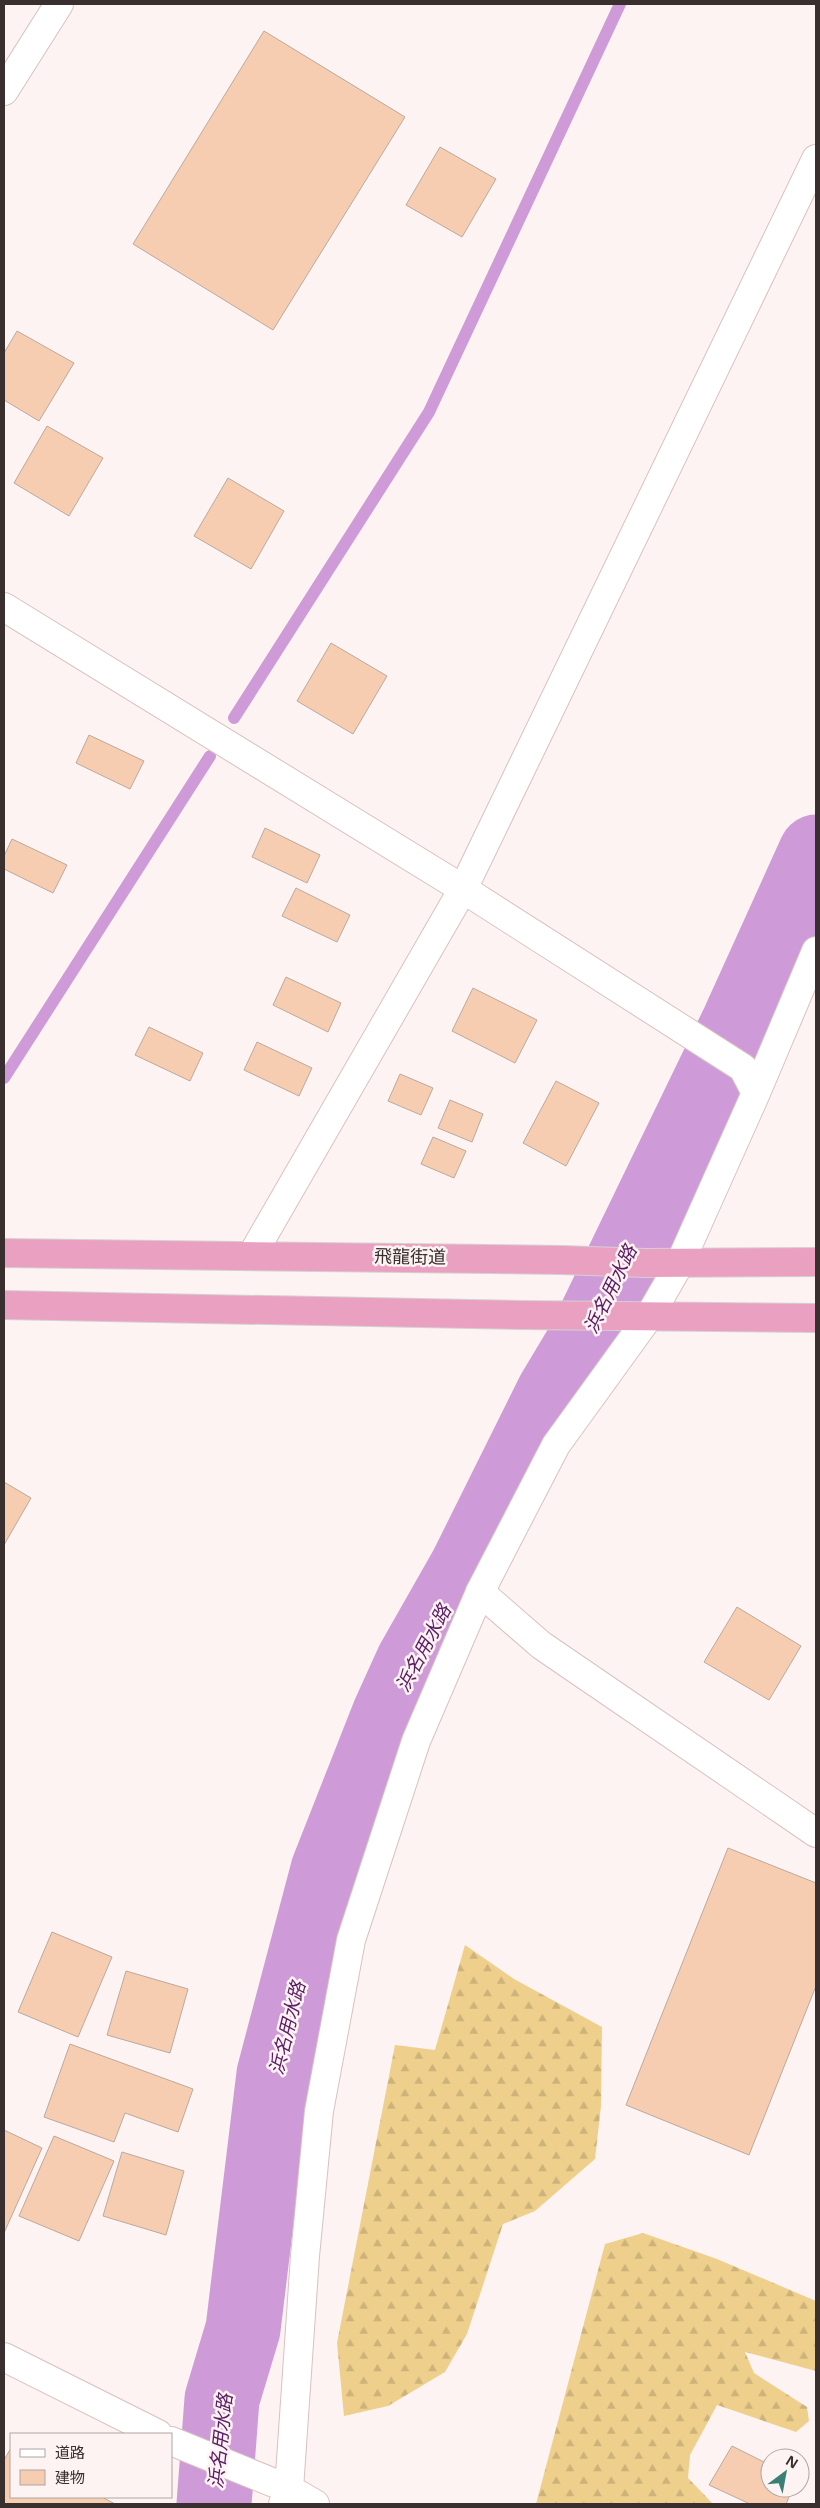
<svg xmlns="http://www.w3.org/2000/svg" width="820" height="2508" viewBox="0 0 820 2508" font-family="'Open Sans','Noto Sans JP',sans-serif">
  <defs>
    <pattern id="forest-firs" width="22" height="20" patternUnits="userSpaceOnUse" patternTransform="scale(1.25)"><rect width="22" height="20" fill="#eed08c"/><path d="M5 1l3.5 6h-7zM16 11l3.5 6h-7z" fill="#cdb379"/></pattern>
  </defs>
  <rect width="100%" height="100%" fill="#fcf3f2"/>
  <path fill="url(#forest-firs)" d="M465,1945L514,1979L602,2027L601,2106L595,2159L535,2211L503,2224L467,2334L445,2372L388,2406L344,2416L337,2343L395,2045L435,2050Z
    M643,2233L717,2259L816,2301V2371L745,2352L754,2373L807,2407L809,2421L796,2432L717,2405L690,2455L688,2478L713,2504H536L605,2244Z"/>
  <g fill="none" stroke-linecap="round" stroke-linejoin="round">
    <path stroke="#ce9bd8" stroke-width="12" d="M234,718L429,412L620,4
      M4,1078L210,756"/>
    <path stroke="#ce9bd8" stroke-width="75" d="M214,2504L222,2399L243,2329L274,2074L328,1870L389,1715L413,1662L467,1567L554,1392L584,1342L739,1022L816,852"/>
  </g>
  <path fill="#f7cdb1" stroke="#bba99d" d="M264,31L405,117L273,330L133,244Z
    M440,147L496,179L462,237L406,205Z
    M17,331L74,363L39,421L4,400V353Z
    M47,426L103,458L69,516L14,483Z
    M228,478L284,511L251,569L194,536Z
    M331,643L387,676L353,734L297,701Z
    M89,735L144,761L130,789L76,763Z
    M265,828L320,855L307,883L252,857Z
    M12,839L67,865L53,893L4,869V856Z
    M296,888L350,915L337,942L282,916Z
    M286,977L341,1003L328,1032L273,1005Z
    M473,988L537,1020L515,1063L452,1031Z
    M149,1027L203,1053L190,1081L135,1055Z
    M257,1042L312,1068L299,1096L244,1070Z
    M400,1074L433,1088L421,1115L388,1101Z
    M556,1081L599,1103L566,1166L523,1143Z
    M450,1100L483,1114L472,1142L438,1128Z
    M433,1137L466,1151L454,1178L421,1164Z
    M4,1482L31,1498L4,1545Z
    M737,1607L801,1646L769,1700L704,1662Z
    M728,1848L816,1883V1986L749,2155L626,2105Z
    M52,1932L112,1957L78,2037L18,2012Z
    M126,1971L188,1989L170,2053L107,2035Z
    M70,2044L193,2089L178,2132L125,2113L114,2142L44,2117Z
    M4,2130L42,2148L4,2233Z
    M54,2136L114,2161L79,2241L19,2216Z
    M122,2152L184,2171L166,2235L103,2216Z
    M732,2446L770,2465V2488H793L786,2504H750L709,2485Z
    M11,2448V2497H102L115,2504H4V2460Z"/>
  <g fill="none" stroke-linecap="round" stroke-linejoin="round">
    <g stroke="#d9c2c0" stroke-width="30">
      <path id="minor" d="M4,91L59,4
        M4,607L463,889L743,1068L756,1093
        M252,1255L463,889L816,159
        M680,1263L756,1093L816,951
        M480,1592L541,1645L816,1833"/>
    </g>
    <g stroke="#d9c2c0" stroke-width="30">
      <path id="tertiary" d="M4,2357L158,2434
        M171,2441L289,2489L315,2504
        M283,2504L289,2489L305,2256L319,2111L351,1940L416,1741L480,1592L556,1445L650,1315L680,1263"/>
    </g>
    <g stroke="#d3d1d1" stroke-width="30">
      <path id="trunk" d="M4,1253L562,1260L645,1263L816,1262
        M4,1305L520,1315L816,1318"/>
    </g>
    <use href="#minor" stroke="#fff" stroke-width="28"/>
    <use href="#tertiary" stroke="#fff" stroke-width="28"/>
    <use href="#trunk" stroke="#eaa0c0" stroke-width="28"/>
  </g>
  <g text-anchor="middle" stroke-width="5" stroke-linejoin="round" paint-order="stroke">
    <g font-size="18" fill="#382f2e" stroke="#fcf3f2">
      <text transform="translate(410 1257) rotate(1)" y="6">飛龍街道</text>
    </g>
    <g font-size="19" font-style="italic" fill="#5a1d65" stroke="#fcf3f2">
      <text transform="translate(610 1289) rotate(-64)" y="7">浜名用水路</text>
      <text transform="translate(423 1648) rotate(-62)" y="7">浜名用水路</text>
      <text transform="translate(287 2028) rotate(-76)" y="7">浜名用水路</text>
      <text transform="translate(220 2441) rotate(-84)" y="7">浜名用水路</text>
    </g>
  </g>
  <rect width="820" height="2508" fill="none" stroke="#382f2e" stroke-width="10"/>
  <rect x="10" y="2433" width="162" height="65" fill="#fcf3f2" stroke="#aea5a4"/>
  <rect x="20" y="2449" width="25" height="8" fill="#ffffff" stroke="#aea5a4"/>
  <text x="55" y="2458" font-size="15" fill="#382f2e">道路</text>
  <rect x="20" y="2470" width="25" height="15" fill="#f7cdb1" stroke="#aea5a4"/>
  <text x="55" y="2483" font-size="15" fill="#382f2e">建物</text>
  <g transform="translate(785 2473) rotate(32)"><circle r="24" fill="#fcf3f2" stroke="#aea5a4"/>
  <path d="M0-4L9 19L0 12L-9 19Z" fill="#3b8074"/>
  <text y="-8" font-size="14" font-weight="bold" text-anchor="middle" fill="#382f2e">N</text>
  </g>
</svg>
